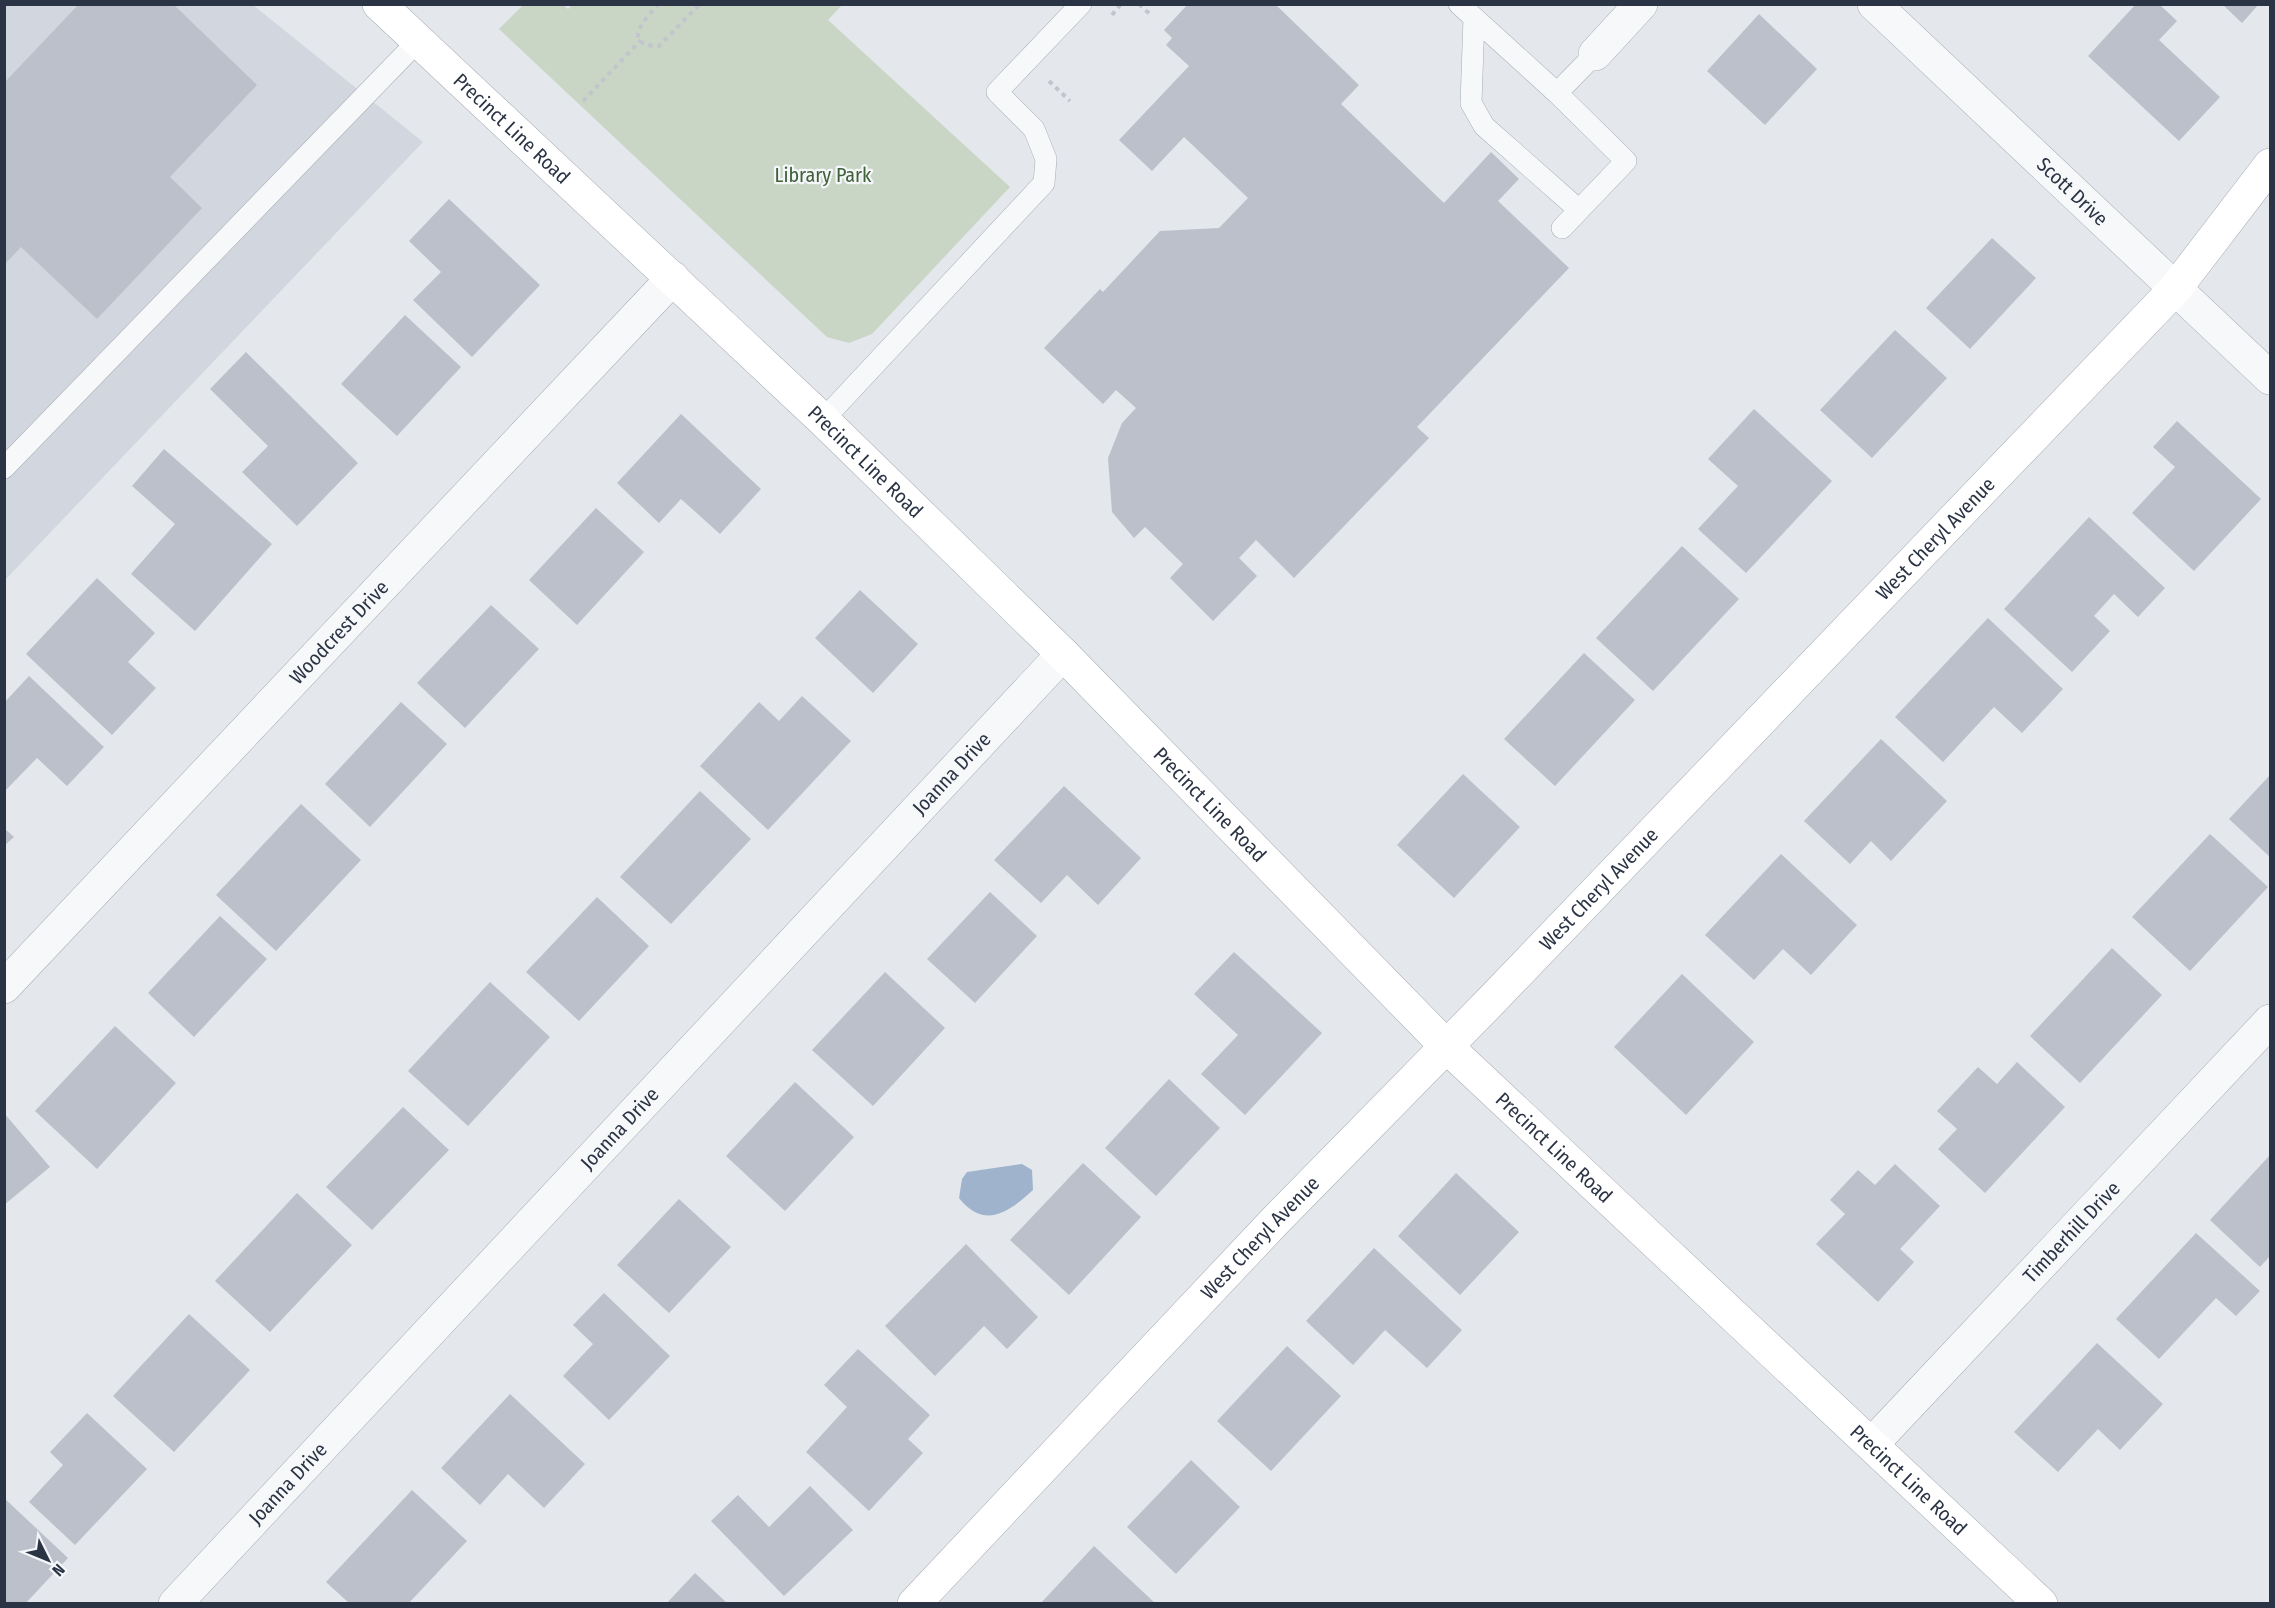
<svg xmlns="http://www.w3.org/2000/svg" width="2275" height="1608" viewBox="0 0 2275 1608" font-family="'Fira Sans Condensed',sans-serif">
  <rect width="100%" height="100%" fill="#e4e7ec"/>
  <path fill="#d2d6de" d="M5,5H253L423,142L5,580Z"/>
  <path fill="#c9d6c5" d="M572,5H842L828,20L1010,187L872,334L849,343L827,337L499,29L523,5H563L568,9Z"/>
  <path fill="#9fb4cc" d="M1022,1164L1032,1170L1033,1190C1010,1211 985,1231 959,1198L962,1179L967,1172Z"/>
  <path fill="#bbc0ca" d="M79,4H173L257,85L170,177L202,208L97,319L21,247L4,265V83Z
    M1188,4H1275L1359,85L1341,104L1444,203L1491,152L1519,179L1498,201L1569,268L1417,427L1429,438L1294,578L1256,540L1239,558L1257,576L1213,621L1170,578L1183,564L1145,527L1134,538L1112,512L1108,458L1122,423L1136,408L1116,390L1103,404L1044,348L1100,289L1103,292L1160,231L1219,228L1248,198L1184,137L1152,171L1119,140L1189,66L1166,45L1172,38L1164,30Z
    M2136,4H2159L2177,21L2159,40L2220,97L2179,141L2088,56Z
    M2222,4H2259L2242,23Z
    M1759,14L1817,69L1765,125L1707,71Z
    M449,199L540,285L472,357L413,300L441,272L409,241Z
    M1992,238L2036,278L1970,349L1926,308Z
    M405,315L461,367L397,436L341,384Z
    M1895,330L1947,378L1872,458L1820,410Z
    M246,352L358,463L297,526L242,472L268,446L210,389Z
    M1754,409L1832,481L1746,573L1698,529L1738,486L1708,459Z
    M681,414L761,489L720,534L681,499L659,523L617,483Z
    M2177,421L2261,499L2194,571L2132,513L2175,467L2153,447Z
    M164,449L272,544L195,631L131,574L175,524L132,486Z
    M596,508L644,552L577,625L529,580Z
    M2089,517L2165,588L2138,617L2114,594L2094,616L2110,631L2072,672L2004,609Z
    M1682,546L1739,599L1653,691L1596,638Z
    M97,578L155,633L128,662L156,688L112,735L26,654Z
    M860,590L918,644L873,693L815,638Z
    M491,605L539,649L465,728L417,683Z
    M1988,618L2063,689L2022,733L1994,707L1943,762L1895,717Z
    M1584,653L1635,700L1555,786L1504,739Z
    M29,676L104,747L67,786L37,758L4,792V703Z
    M802,696L851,741L768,830L700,766L759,702L779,721Z
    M401,702L447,744L370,827L325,784Z
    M1881,739L1947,801L1891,861L1871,841L1850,864L1804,821Z
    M1463,774L1520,827L1454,898L1397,845Z
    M2270,775V857L2229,819Z
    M1064,786L1141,858L1098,905L1067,875L1041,903L994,860Z
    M700,791L751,839L671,924L620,877Z
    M301,804L361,860L276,951L216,895Z
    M4,828L14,837L4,846Z
    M2210,834L2268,887L2190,971L2132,917Z
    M1781,854L1857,925L1811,975L1783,949L1754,980L1705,935Z
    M990,892L1037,936L975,1003L927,959Z
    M597,897L649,946L579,1021L526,972Z
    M220,916L267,959L194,1037L148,993Z
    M2112,948L2162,995L2080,1083L2030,1036Z
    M1234,952L1322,1033L1245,1115L1201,1074L1238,1035L1194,994Z
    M885,972L945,1028L873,1106L812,1050Z
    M1682,974L1754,1042L1686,1115L1614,1047Z
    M490,982L550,1037L468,1126L408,1071Z
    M115,1026L176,1083L97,1169L35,1111Z
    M2017,1062L2065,1107L1985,1193L1938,1149L1957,1129L1937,1111L1978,1067L1997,1084Z
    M1169,1079L1220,1128L1156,1196L1105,1148Z
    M795,1082L854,1137L785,1211L726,1156Z
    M403,1107L449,1150L372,1230L326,1187Z
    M4,1113L50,1167L4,1205Z
    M2270,1155V1256L2260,1267L2210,1220Z
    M1083,1163L1141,1217L1069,1295L1010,1240Z
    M1895,1164L1940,1206L1900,1249L1914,1262L1878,1302L1816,1244L1845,1214L1830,1200L1858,1170L1875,1185Z
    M1456,1173L1519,1232L1460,1295L1398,1236Z
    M297,1193L352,1245L270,1332L215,1281Z
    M679,1199L731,1247L669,1313L617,1265Z
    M2196,1233L2260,1291L2236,1316L2216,1298L2159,1359L2116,1319Z
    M966,1244L1038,1317L1007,1349L984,1326L935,1376L885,1326Z
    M1374,1248L1462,1330L1427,1368L1385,1330L1353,1365L1306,1321Z
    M604,1293L670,1356L609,1420L563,1376L593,1344L573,1325Z
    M189,1314L250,1370L174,1452L113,1396Z
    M2097,1343L2163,1404L2120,1450L2098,1429L2058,1472L2014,1432Z
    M1287,1346L1341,1396L1271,1471L1217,1421Z
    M858,1349L930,1415L908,1439L923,1453L869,1511L806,1452L847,1407L824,1385Z
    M510,1394L585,1464L544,1508L508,1474L480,1505L441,1468Z
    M87,1413L147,1469L75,1545L29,1502L63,1465L50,1452Z
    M1191,1460L1240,1507L1176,1574L1127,1527Z
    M810,1486L853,1530L784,1596L711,1521L738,1495L769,1527Z
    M412,1490L467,1541L408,1604H350L326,1582Z
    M4,1498L68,1558L25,1604H4Z
    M1094,1546L1156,1604H1040Z
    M695,1573L728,1604H666Z"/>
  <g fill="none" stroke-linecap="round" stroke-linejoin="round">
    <g stroke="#a9aeb7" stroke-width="22">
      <path id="lane" d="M1459,4L1557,93L1595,54
        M1474,18L1471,103L1484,126L1579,210
        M1557,93L1626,161L1562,228
        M823,420L1044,183L1046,159L1034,129L997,92L1081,4
        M4,468L418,41"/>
    </g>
    <g stroke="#a9aeb7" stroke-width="34">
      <g id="street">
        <path id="s1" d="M1874,4L2270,378"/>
        <path d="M1595,54L1641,4"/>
        <path id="s2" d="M4,987L673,278"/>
        <path id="s3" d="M1872,1444L2270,1021"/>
        <path id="s4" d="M175,1604L1063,654"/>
      </g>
    </g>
    <g stroke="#a9aeb7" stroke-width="34">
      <g id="secondary">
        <path id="s5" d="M379,4L823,420L1063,654L1447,1047L2041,1604"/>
        <path id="s6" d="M914,1604L1274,1222L1490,1002L2175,289L2270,165"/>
      </g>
    </g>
    <path stroke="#c2c5cb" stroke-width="4" stroke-dasharray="4.5 4.5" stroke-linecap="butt" d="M659,4C646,17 619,46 659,46L700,4
      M1139,4L1152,16
      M1112,15L1121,4
      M1049,81L1070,101
      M583,101L641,40"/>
    <use href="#lane" stroke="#f7f8fa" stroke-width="21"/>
    <use href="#street" stroke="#f7f8fa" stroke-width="33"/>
    <use href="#secondary" stroke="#fff" stroke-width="33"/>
  </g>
  <g text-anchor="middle" stroke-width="4.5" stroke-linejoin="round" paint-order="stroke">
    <g font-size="20" fill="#2b3445" stroke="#f4f6f9">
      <text dy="7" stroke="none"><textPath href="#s5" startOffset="182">Precinct Line Road</textPath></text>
      <text dy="7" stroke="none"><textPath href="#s1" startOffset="273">Scott Drive</textPath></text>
      <text dy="7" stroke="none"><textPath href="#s5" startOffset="668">Precinct Line Road</textPath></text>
      <text dy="7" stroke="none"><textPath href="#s6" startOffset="1476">West Cheryl Avenue</textPath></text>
      <text dy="7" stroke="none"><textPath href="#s2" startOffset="488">Woodcrest Drive</textPath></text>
      <text dy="7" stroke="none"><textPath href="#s4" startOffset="1137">Joanna Drive</textPath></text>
      <text dy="7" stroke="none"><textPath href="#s5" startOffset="1154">Precinct Line Road</textPath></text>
      <text dy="7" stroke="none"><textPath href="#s6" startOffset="990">West Cheryl Avenue</textPath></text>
      <text dy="7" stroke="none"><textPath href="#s4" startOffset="651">Joanna Drive</textPath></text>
      <text dy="7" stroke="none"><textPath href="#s5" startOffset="1640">Precinct Line Road</textPath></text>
      <text dy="7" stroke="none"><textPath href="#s3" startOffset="291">Timberhill Drive</textPath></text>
      <text dy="7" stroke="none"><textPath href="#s6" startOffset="504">West Cheryl Avenue</textPath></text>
      <text dy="7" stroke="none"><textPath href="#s5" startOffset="2126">Precinct Line Road</textPath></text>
      <text dy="7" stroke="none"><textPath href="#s4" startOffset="165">Joanna Drive</textPath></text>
    </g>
    <g font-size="20" fill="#3f6138" stroke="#f4f6f9">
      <text x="823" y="182">Library Park</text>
    </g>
  </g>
  <rect width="2275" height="1608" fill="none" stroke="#2b3445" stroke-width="12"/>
  <g transform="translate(48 1560) rotate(133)" stroke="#f4f6f9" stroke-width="4.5" paint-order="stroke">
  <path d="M0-4.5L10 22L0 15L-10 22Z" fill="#2b3445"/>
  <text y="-9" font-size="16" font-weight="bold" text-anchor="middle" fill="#2b3445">N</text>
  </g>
</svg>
